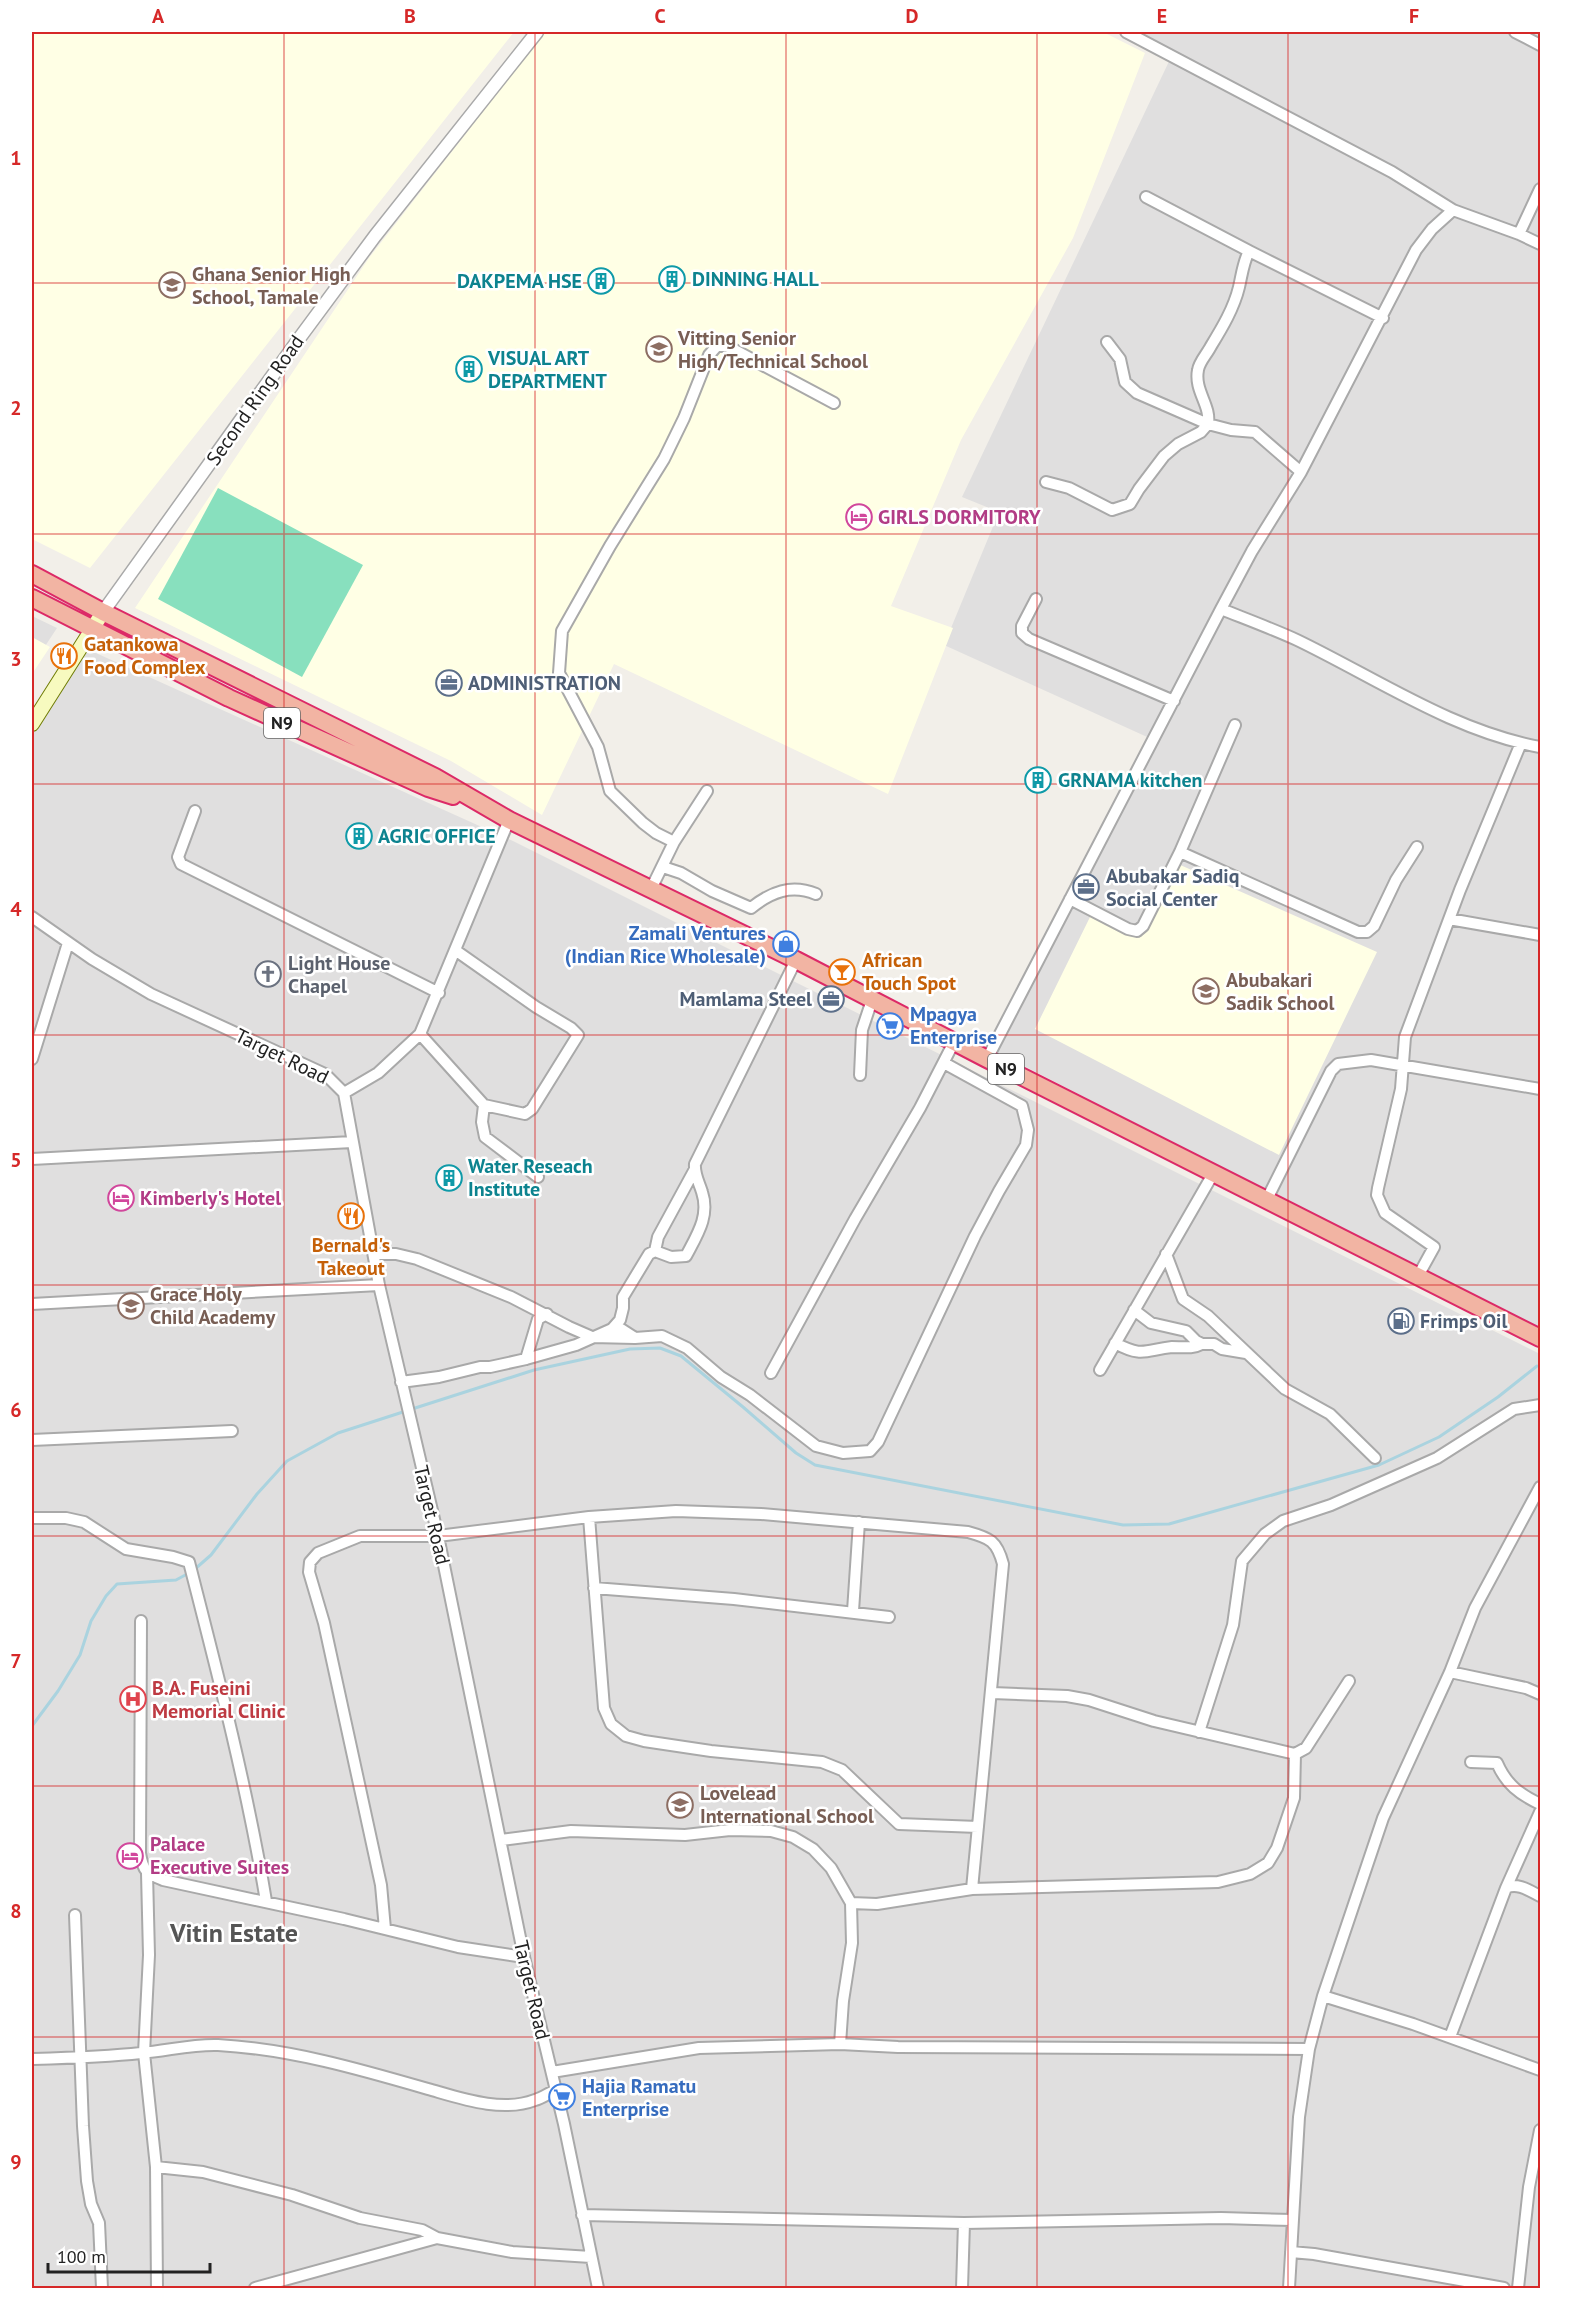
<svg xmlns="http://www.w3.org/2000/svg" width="1572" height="2320" viewBox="0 0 1572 2320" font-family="'PT Sans',sans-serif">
  <rect width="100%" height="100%" fill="#f2efe9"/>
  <path fill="#e0dfdf" d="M1136,32H1540V1332L995,1051L1156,741L944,645L999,512L962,497L1173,53Z
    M32,616L57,628L32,666Z
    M87,649L513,841L1540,1354V2288H32V728Z"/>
  <path fill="#ffffe5" d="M32,32H514L90,568L32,539Z
    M545,32H1103L1145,53L1073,238L961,440L891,606L953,628L888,794L614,664L542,815L451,761L135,608L369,258Z
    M32,637L50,647L32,674Z
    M1178,864L1377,952L1279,1155L1035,1029L1091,915L1141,937Z"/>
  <path fill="#88e0be" d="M218,488L363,565L302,677L158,599Z"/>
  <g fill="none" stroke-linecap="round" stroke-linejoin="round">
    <path stroke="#aad3df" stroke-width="3" d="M412,1409L534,1370L630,1349L660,1348L681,1356L743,1407L796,1453L815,1465L1123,1525L1169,1524L1379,1465L1439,1437L1498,1397L1537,1366
      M195,1569L211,1555L257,1494L287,1461L338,1433L406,1411
      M32,1726L58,1691L80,1655L91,1621L106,1596L117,1584L176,1580L189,1573"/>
    <g stroke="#a9a9a9" stroke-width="14">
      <path id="minor" d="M1126,32L1392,172L1453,210
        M1515,32L1540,45
        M1519,234L1540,244
        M1249,251L1383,318
        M1107,342L1120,359L1125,382L1137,393L1208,424C1211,405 1194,391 1198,370C1199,362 1207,354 1211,346C1222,328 1234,308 1239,287C1242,274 1243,263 1249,251L1146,197
        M1046,482L1069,488L1112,510L1130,504L1139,489L1164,456L1178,444L1201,432L1208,424L1231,430L1255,432L1301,472
        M1036,599L1022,626V633L1029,639L1174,701
        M1221,609C1246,619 1273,629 1297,640C1376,678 1453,731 1540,747
        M195,811L178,857L181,864L439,993
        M674,842L656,833L643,823L610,791L598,747L559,673L562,631L610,546L664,459L684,418L709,355L717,346H727L834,403
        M1180,852L1358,932H1367L1374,926L1396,880L1417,847
        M663,867L681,873L712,891L751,908C771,892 791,884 816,894
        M651,889L674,842L707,791
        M1070,899L1128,929L1137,931L1143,926L1180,852L1235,725
        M32,917L92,959L151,994L325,1074L344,1093L379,1285L438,1536L524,1957L564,2124L598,2288
        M1449,919L1540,935
        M420,1034L484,1105L525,1114L532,1109L578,1035L571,1028L536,1007L455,950
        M32,1059L68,943
        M987,1059L1221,609L1252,551L1301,472L1416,250L1432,229L1453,210L1519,234L1540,189
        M860,1075L862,1030L872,1000
        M344,1093L378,1073L420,1034L509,820
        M484,1105L482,1122L485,1137L538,1177
        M32,1159L352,1142
        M1266,1201L1331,1071L1338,1064L1371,1060L1540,1089
        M655,1251L658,1237L695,1169
        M374,1254H396L417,1259L511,1297L569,1327L592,1337L635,1338L662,1336L687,1348L721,1377L750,1395L816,1446L843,1453L870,1451L878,1442L975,1236L999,1191L1026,1145L1028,1130L1022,1106L944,1063
        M1166,1254L1183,1299L1208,1316L1285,1389L1330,1414L1375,1458
        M1418,1276L1434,1247L1385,1213L1377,1195L1378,1188L1401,1089L1405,1037L1460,890L1521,743
        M32,1304L379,1285
        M1134,1310L1151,1323L1186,1331L1196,1341L1202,1344H1214L1222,1349L1246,1353
        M612,1329L620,1320L623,1308V1297L649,1254L655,1251L671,1257L686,1256C697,1235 710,1216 702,1192C699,1182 694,1174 695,1164L796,960
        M1115,1343C1143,1358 1145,1350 1172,1347C1182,1347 1193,1349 1202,1344
        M526,1359L538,1319L547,1314
        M1100,1370L1213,1174
        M771,1373L855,1219L920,1108L954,1042
        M401,1382L439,1377L480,1367H490L526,1359L576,1345L612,1329H621L635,1338
        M32,1440L232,1431
        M589,1517L604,1708L611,1724L626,1736L644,1741L711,1751L822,1762L842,1770L899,1824L978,1827
        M32,1518H66L84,1522L126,1549L173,1557L189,1562C218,1675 247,1787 266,1901
        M594,1588L734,1599L889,1617
        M853,1611L859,1522
        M141,1621L140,1853C143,1871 146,1873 163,1880L344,1919L458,1947L524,1957
        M1450,1672L1526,1688L1540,1694
        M992,1693L1067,1696L1089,1700L1154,1721L1295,1754L1306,1748L1349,1681
        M1199,1732L1233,1625L1242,1561L1265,1534L1283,1521L1331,1505L1437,1458L1514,1409L1540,1405
        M1471,1762L1497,1763C1506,1784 1519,1794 1540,1804
        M501,1840L571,1831L685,1835L730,1830L771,1831L793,1837L813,1849L831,1868L851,1903L852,1943L843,2001L840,2044
        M147,1873L149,1955L144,2053L156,2167L157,2288
        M1506,1888L1540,1812
        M851,1903L877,1904L972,1889L1218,1882L1250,1874L1268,1863L1277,1848L1294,1798L1295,1754
        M75,1915L83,2126L87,2181L91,2204L99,2223L102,2288
        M385,1929L381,1885L324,1623L309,1572L310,1562L318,1553L360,1536H438L589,1517L676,1511L761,1514L968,1532C990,1538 997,1541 1003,1564L972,1889
        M1323,1996L1413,2024L1540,2070
        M1450,2037L1506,1888C1517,1882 1530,1891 1540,1896
        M32,2059C68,2058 105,2057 141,2053C167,2051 192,2044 218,2045C290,2049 359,2069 428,2089C460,2098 502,2113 535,2100C542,2098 549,2093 556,2090
        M552,2072L699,2048L840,2044L898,2047L1309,2049
        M156,2167L203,2172L292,2195L360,2218L422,2230L437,2238
        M582,2215L964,2223L1221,2218L1292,2220
        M1291,2252L1314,2254L1504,2288
        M255,2288L437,2238L512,2252L591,2257
        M962,2288L964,2223
        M1289,2288L1299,2117L1309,2049L1323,1996L1383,1818L1450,1672L1475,1608L1540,1487
        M1518,2288L1529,2187L1540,2130"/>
    </g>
    <g stroke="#a9a9a9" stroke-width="15">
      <path id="tertiary" d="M103,612L301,336L375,236L537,32"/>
    </g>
    <g stroke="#707d05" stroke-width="16">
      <path id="secondary" d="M32,724L103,612"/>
    </g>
    <g stroke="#dc2a67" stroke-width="20">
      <path id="trunk" d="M32,574L103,612L435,777L509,820L796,960L987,1059L1540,1338
        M32,598L229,698L428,788L453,796"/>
    </g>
    <use href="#minor" stroke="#fff" stroke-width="10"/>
    <use href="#tertiary" stroke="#fff" stroke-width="12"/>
    <use href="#secondary" stroke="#f7fabf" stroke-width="14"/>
    <use href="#trunk" stroke="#f2b4a3" stroke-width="16"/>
  </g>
  <path fill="none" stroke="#d62828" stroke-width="1.5" stroke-opacity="0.55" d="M284,32V2288M535,32V2288M786,32V2288M1037,32V2288M1288,32V2288M32,283H1540M32,534H1540M32,784H1540M32,1035H1540M32,1285H1540M32,1536H1540M32,1786H1540M32,2037H1540"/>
  <defs>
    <g id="building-ring" transform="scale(1.35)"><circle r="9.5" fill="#fff" stroke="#0f9aa8" stroke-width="1.5"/><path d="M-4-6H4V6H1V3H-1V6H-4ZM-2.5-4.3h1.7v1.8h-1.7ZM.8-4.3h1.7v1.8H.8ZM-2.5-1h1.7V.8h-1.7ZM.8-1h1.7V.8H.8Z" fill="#0f9aa8"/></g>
    <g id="school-ring" transform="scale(1.35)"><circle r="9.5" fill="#fff" stroke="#8d6e63" stroke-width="1.5"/><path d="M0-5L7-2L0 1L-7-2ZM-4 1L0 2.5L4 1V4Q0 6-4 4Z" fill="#8d6e63"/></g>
    <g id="hotel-ring" transform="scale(1.35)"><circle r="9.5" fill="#fff" stroke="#d1479c" stroke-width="1.5"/><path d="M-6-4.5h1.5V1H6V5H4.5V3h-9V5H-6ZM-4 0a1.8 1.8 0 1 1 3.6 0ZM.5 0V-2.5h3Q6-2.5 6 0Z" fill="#d1479c"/></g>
    <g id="restaurant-ring" transform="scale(1.35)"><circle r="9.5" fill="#fff" stroke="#e8710a" stroke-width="1.5"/><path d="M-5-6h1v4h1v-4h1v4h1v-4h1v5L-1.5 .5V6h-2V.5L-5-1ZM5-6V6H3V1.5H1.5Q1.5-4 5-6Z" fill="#e8710a"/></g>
    <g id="office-ring" transform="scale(1.35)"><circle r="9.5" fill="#fff" stroke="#5c6f8a" stroke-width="1.5"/><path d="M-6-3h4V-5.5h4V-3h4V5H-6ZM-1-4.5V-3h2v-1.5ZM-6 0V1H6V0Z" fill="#5c6f8a"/></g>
    <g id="shop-ring" transform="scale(1.35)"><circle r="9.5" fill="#fff" stroke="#3f7fe0" stroke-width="1.5"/><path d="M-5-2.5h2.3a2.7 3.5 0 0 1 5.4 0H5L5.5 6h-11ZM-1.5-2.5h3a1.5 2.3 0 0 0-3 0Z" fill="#3f7fe0"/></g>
    <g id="bar-ring" transform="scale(1.35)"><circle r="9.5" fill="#fff" stroke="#e8710a" stroke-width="1.5"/><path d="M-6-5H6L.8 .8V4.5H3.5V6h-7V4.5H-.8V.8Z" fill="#e8710a"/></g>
    <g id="church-ring" transform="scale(1.35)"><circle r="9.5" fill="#fff" stroke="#6b7280" stroke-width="1.5"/><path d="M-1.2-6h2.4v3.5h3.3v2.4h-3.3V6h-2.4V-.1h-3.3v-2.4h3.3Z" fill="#6b7280"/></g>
    <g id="supermarket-ring" transform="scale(1.35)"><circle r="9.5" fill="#fff" stroke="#3f7fe0" stroke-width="1.5"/><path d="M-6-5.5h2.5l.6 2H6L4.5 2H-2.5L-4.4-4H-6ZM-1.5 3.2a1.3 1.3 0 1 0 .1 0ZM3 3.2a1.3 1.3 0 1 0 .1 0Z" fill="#3f7fe0"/></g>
    <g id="fuel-ring" transform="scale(1.35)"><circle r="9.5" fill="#fff" stroke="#5c6f8a" stroke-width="1.5"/><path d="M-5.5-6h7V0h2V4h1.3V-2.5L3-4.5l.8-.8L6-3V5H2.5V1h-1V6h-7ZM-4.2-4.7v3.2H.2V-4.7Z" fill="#5c6f8a"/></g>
    <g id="hospital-ring" transform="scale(1.35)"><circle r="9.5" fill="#fff" stroke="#e0444e" stroke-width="1.5"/><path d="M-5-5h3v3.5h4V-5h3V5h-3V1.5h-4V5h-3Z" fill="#e0444e"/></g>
  </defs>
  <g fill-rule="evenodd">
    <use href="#building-ring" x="672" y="279"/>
    <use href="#building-ring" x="601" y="281"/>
    <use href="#school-ring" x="172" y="285"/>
    <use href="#school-ring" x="659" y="349"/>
    <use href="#building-ring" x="469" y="369"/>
    <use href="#hotel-ring" x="859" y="517"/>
    <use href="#restaurant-ring" x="64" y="656"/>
    <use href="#office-ring" x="449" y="683"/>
    <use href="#building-ring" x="1038" y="780"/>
    <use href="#building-ring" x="359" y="836"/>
    <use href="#office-ring" x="1086" y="887"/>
    <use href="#shop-ring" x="786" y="944"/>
    <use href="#bar-ring" x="842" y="972"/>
    <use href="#church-ring" x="268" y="974"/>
    <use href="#school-ring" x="1206" y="991"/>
    <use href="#office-ring" x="831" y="999"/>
    <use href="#supermarket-ring" x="890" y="1026"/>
    <use href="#building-ring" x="449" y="1178"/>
    <use href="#hotel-ring" x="121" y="1198"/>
    <use href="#restaurant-ring" x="351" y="1216"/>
    <use href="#school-ring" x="131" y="1306"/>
    <use href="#fuel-ring" x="1401" y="1321"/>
    <use href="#hospital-ring" x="133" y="1699"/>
    <use href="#school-ring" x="680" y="1805"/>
    <use href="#hotel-ring" x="130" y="1856"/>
    <use href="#supermarket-ring" x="562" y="2097"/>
  </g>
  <g text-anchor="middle" stroke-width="5" stroke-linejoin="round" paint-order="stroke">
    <g fill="#fff" stroke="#646464" stroke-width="1.5">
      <rect x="264" y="708" width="36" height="30" rx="4.5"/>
      <rect x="988" y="1054" width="36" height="30" rx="4.5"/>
    </g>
    <g font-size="18" font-weight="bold" fill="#222">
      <text x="282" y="729">N9</text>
      <text x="1006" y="1075">N9</text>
    </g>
    <g font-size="20" font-weight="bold" fill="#785e54" stroke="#fff" text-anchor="start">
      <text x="192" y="281">Ghana Senior High<tspan x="192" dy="23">School, Tamale</tspan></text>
      <text x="678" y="345">Vitting Senior<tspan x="678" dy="23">High/Technical School</tspan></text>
      <text x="1226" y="987">Abubakari<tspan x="1226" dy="23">Sadik School</tspan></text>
      <text x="150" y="1301">Grace Holy<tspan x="150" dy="23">Child Academy</tspan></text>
      <text x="700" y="1800">Lovelead<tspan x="700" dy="23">International School</tspan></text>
    </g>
    <g font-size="20" font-weight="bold" fill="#0d838f" stroke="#fff" text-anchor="start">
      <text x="692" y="286">DINNING HALL</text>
      <text x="582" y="288" text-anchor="end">DAKPEMA HSE</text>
      <text x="488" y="365">VISUAL ART<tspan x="488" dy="23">DEPARTMENT</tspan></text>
      <text x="1058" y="787">GRNAMA kitchen</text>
      <text x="378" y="843">AGRIC OFFICE</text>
      <text x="468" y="1173">Water Reseach<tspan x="468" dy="23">Institute</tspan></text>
    </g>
    <g font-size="20" fill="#222" stroke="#fff">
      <text transform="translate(255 400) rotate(-55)" y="7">Second Ring Road</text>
      <text transform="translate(282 1056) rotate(26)" y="7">Target Road</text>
      <text transform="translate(432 1515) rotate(77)" y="7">Target Road</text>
      <text transform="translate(532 1990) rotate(77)" y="7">Target Road</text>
    </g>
    <g font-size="20" font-weight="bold" fill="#b23c85" stroke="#fff" text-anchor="start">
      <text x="878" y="524">GIRLS DORMITORY</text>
      <text x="140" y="1205">Kimberly's Hotel</text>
      <text x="150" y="1851">Palace<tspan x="150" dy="23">Executive Suites</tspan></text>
    </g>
    <g font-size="20" font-weight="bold" fill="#c56008" stroke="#fff" text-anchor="start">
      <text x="84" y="651">Gatankowa<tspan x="84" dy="23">Food Complex</tspan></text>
      <text x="862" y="967">African<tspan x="862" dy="23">Touch Spot</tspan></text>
      <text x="351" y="1252" text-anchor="middle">Bernald's<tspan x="351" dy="23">Takeout</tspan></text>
    </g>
    <g font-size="20" font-weight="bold" fill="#4e5e75" stroke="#fff" text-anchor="start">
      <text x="468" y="690">ADMINISTRATION</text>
      <text x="1106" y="883">Abubakar Sadiq<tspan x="1106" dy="23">Social Center</tspan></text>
      <text x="812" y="1006" text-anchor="end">Mamlama Steel</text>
      <text x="1420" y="1328">Frimps Oil</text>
    </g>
    <g font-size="20" font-weight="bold" fill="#366cbe" stroke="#fff" text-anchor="start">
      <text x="766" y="940" text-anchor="end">Zamali Ventures<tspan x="766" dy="23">(Indian Rice Wholesale)</tspan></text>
      <text x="910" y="1021">Mpagya<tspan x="910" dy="23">Enterprise</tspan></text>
      <text x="582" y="2093">Hajia Ramatu<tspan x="582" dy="23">Enterprise</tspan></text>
    </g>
    <g font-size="20" font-weight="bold" fill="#5b616d" stroke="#fff" text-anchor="start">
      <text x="288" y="970">Light House<tspan x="288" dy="23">Chapel</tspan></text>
    </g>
    <g font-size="20" font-weight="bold" fill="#be3a42" stroke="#fff" text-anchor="start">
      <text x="152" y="1695">B.A. Fuseini<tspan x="152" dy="23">Memorial Clinic</tspan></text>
    </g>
    <g font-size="26" font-weight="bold" fill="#555" stroke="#fff">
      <text x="234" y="1942">Vitin Estate</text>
    </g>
  </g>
  <rect width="1572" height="2320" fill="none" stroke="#ffffff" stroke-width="66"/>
  <path d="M48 2263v9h162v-9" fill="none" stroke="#222222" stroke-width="3"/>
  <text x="57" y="2263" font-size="18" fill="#222222" stroke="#ffffff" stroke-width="4.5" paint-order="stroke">100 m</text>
  <rect x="33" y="33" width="1506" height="2254" fill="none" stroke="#d62828" stroke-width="2"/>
  <g font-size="20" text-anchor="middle" font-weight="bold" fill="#d62828">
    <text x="158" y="23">A</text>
    <text x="410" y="23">B</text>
    <text x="660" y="23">C</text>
    <text x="912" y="23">D</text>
    <text x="1162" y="23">E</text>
    <text x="1414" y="23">F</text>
    <text x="16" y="165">1</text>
    <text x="16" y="415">2</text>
    <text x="16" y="666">3</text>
    <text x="16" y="916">4</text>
    <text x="16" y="1167">5</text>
    <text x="16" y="1417">6</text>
    <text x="16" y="1668">7</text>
    <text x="16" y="1918">8</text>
    <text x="16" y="2169">9</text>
  </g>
</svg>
